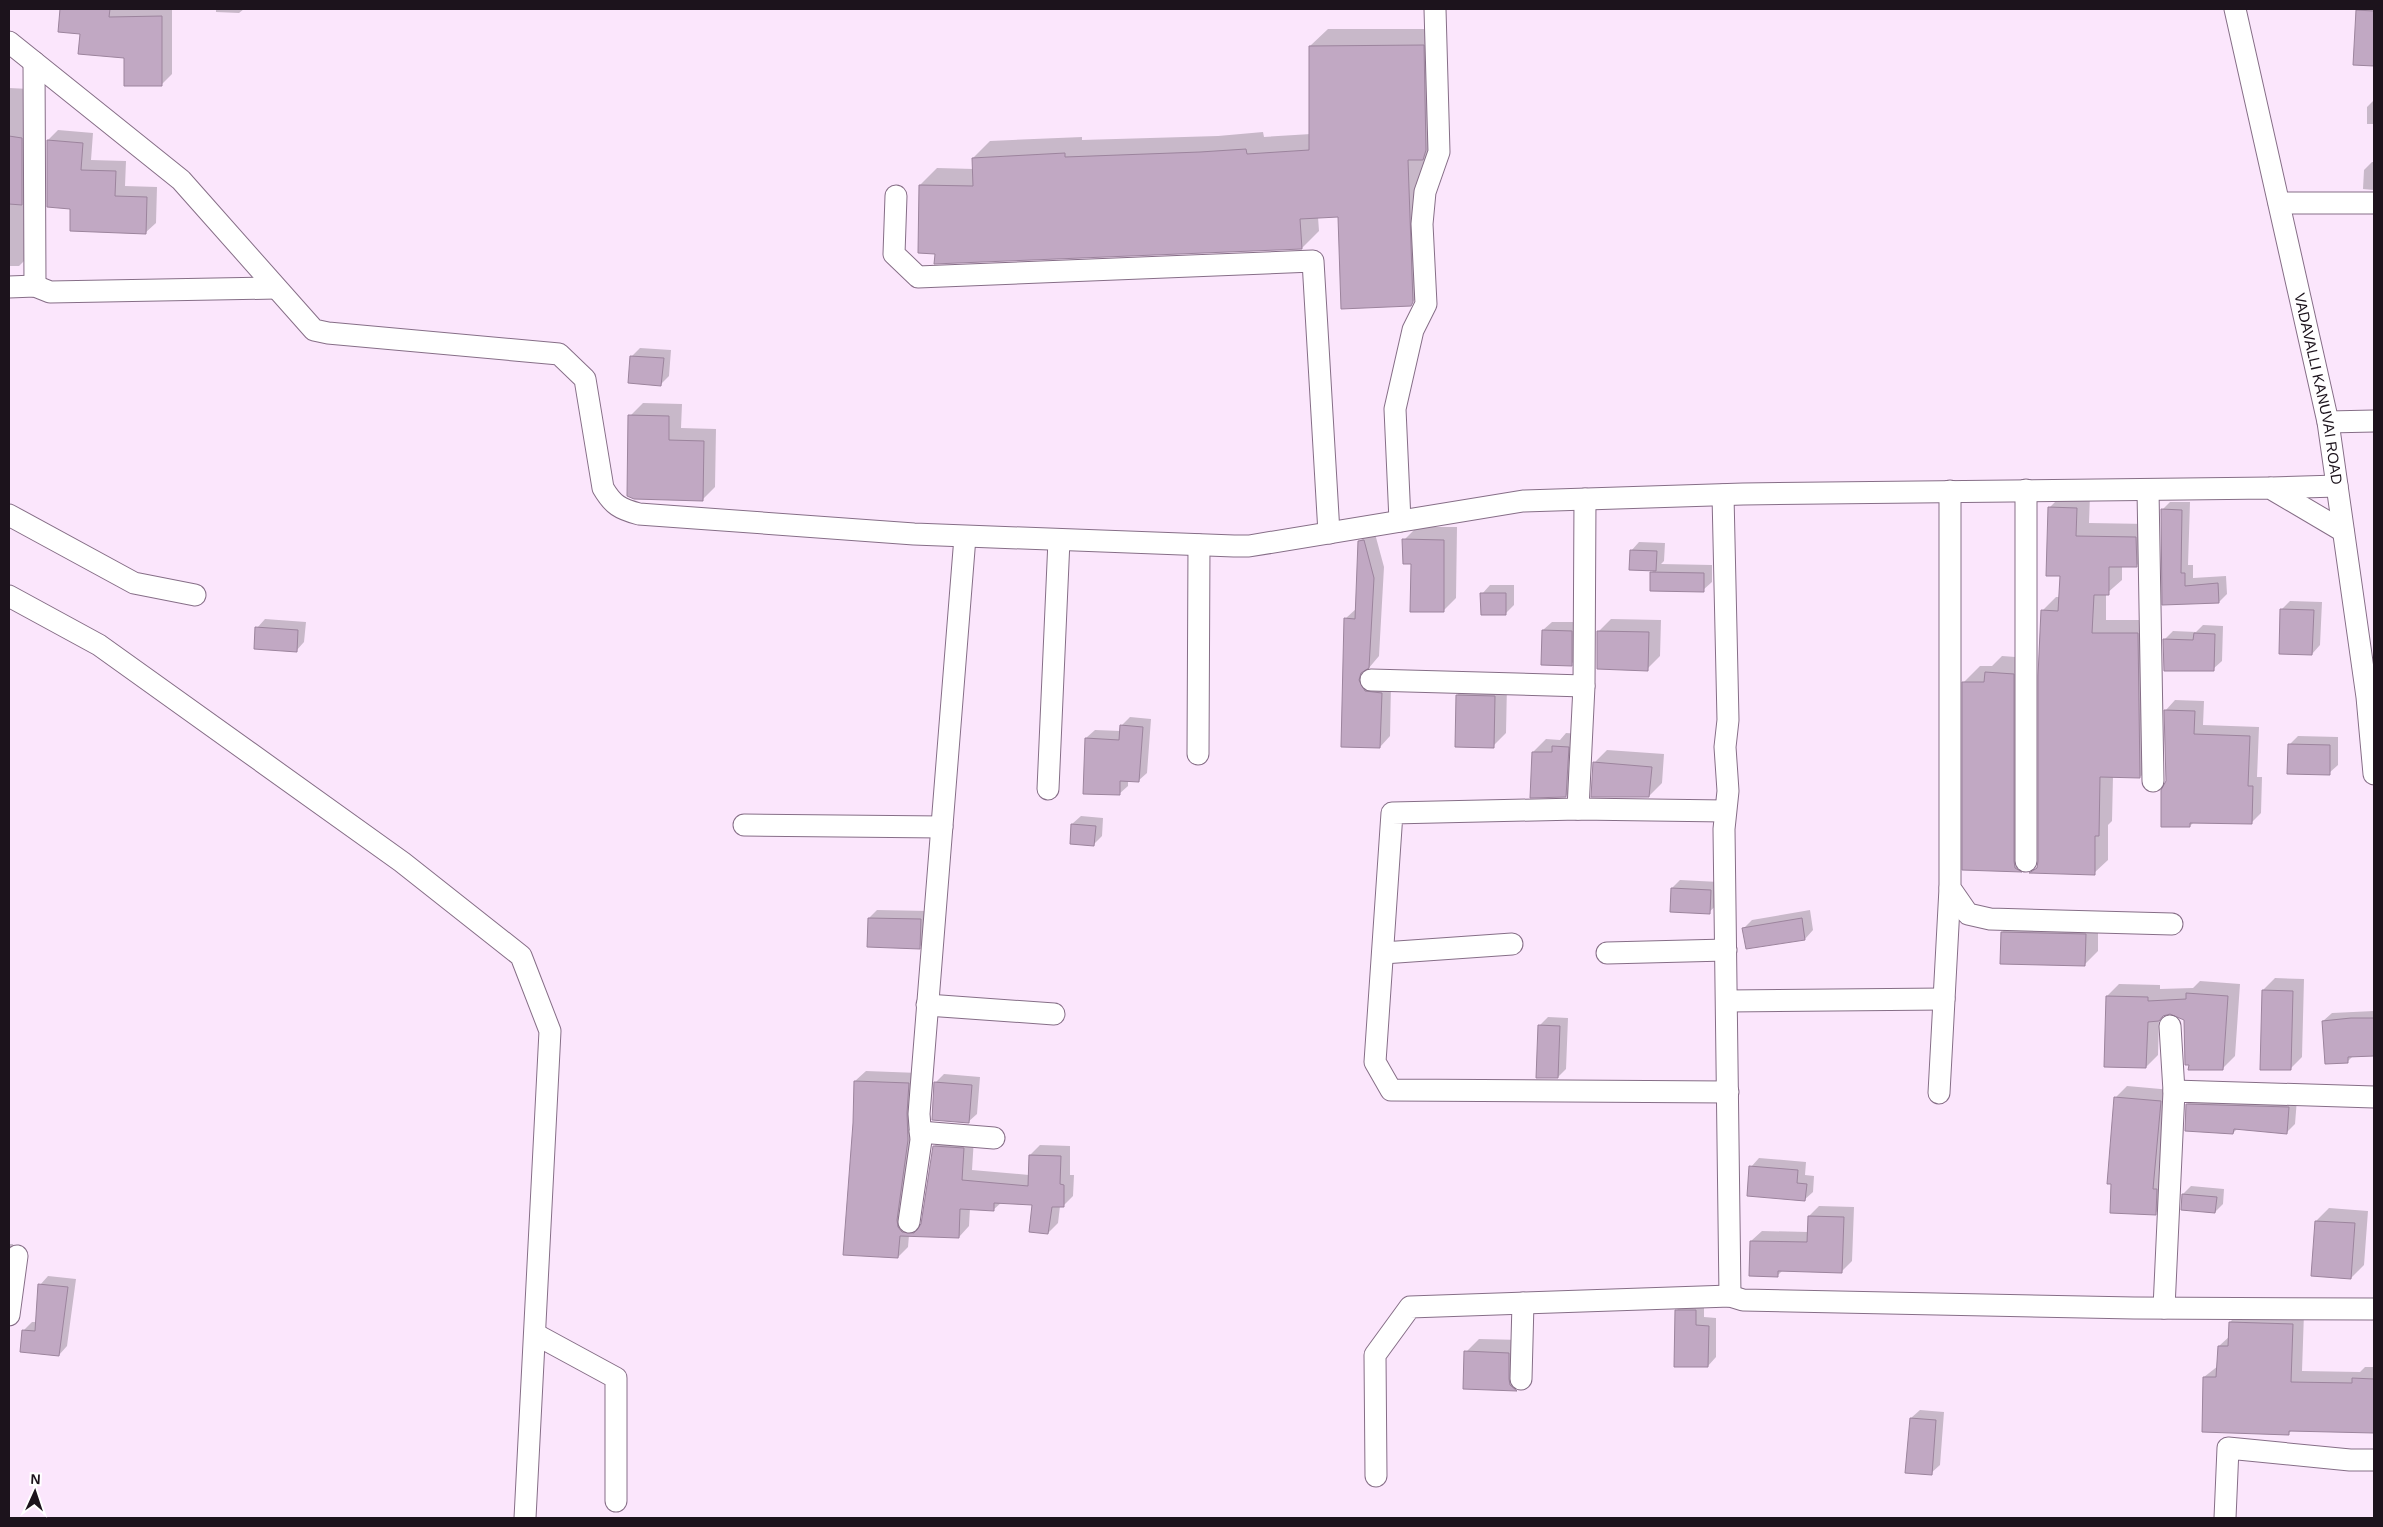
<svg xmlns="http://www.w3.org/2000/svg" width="2383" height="1527" viewBox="0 0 2383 1527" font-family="Arial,sans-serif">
  <rect width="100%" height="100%" fill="#fbe6fc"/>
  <path fill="#0003" d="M61,9H172V74L161,85L125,56L81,33L59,31Z
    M216,9H244L239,13L216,12Z
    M2359,9H2374V65L2355,64Z
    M1328,29H1440V142L1426,156L1430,284L1410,305L1339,216L1318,217L1319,231L1302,248L936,253L920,185L937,168L974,169L973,158L990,141L1082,137V140L1218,136L1263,132L1264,137L1311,134L1310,46Z
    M9,88L30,89L29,256L19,266H9Z
    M2374,100V124H2367V107Z
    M58,130L93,133L91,160L126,161L125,186L157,187L156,223L145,233L72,208L48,140Z
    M2372,162H2374V190L2363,189L2364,170Z
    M640,348L671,350L669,376L661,384L631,357Z
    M643,403L682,404L681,428L716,429L715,487L702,500L630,416Z
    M2063,494L2090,495L2089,523L2149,524L2150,552L2136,566H2122V580L2106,594V620H2151L2154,764L2140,777L2113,776L2112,821L2108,825V860L2094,873L2032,872L2039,865L2042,611L2056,597H2060L2062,575L2049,508Z
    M2170,502H2190L2188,565H2193V578L2226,576L2227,594L2219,602L2164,604L2162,510Z
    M1417,527H1457L1456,598L1443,611L1412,563L1404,540Z
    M1374,530L1384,567L1379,656L1368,669L1375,681L1391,683L1390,736L1380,747L1343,746L1345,619L1357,608L1360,541L1370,531Z
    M1639,542L1665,543L1664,561L1661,564L1712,565V582L1703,590L1651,573L1654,570L1631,551Z
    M1490,585H1514V605L1506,613L1482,594Z
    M2290,601L2322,602L2320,645L2312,654L2281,610Z
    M265,619L306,622L304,642L296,651L257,628Z
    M1611,619L1661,620L1660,656L1647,669L1598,632Z
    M1552,622H1580V656L1571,664L1543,630Z
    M2203,625L2223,626L2222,661L2213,669L2164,640L2173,631L2196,632Z
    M2002,656L2029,658L2031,852L2037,856L2021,871L1964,869V682L1980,666H1992Z
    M1470,682L1507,684L1506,733L1493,746L1457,695Z
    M2175,700L2204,701L2203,725L2259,727L2257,777H2262L2261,813L2251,823L2194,822L2190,826L2167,781L2166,710Z
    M1130,717L1151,719L1147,773L1138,781L1128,780V786L1119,794L1086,738L1095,730L1121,731V726Z
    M1566,733L1581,734L1579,782L1566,796L1533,752L1546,739L1560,740Z
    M2298,736L2338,737V765L2329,773L2289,745Z
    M1607,750L1664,754L1662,783L1649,796L1594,763Z
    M1081,816L1103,818L1102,836L1093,845L1072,824Z
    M1680,880L1719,882L1718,904L1709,912L1672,888Z
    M877,910L929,911L928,939L919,947L869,918Z
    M1810,910L1813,930L1805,939L1747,948L1744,928L1752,920Z
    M2015,919L2098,922V951L2085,964L2002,932Z
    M2275,978L2304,979L2302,1057L2290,1069L2263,990Z
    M2200,981L2240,984L2235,1056L2222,1069L2186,1019L2170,1012L2159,1019L2158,1055L2146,1067L2107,996L2119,984L2160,985V989L2193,988Z
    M2374,1011V1055H2354L2348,1061L2323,1021L2332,1013Z
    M1548,1017L1568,1018L1566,1069L1558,1077L1539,1026Z
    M866,1071L919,1073L917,1225L923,1224L934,1146L944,1136L974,1138L972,1170L1029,1175L1030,1155L1040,1145L1070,1146V1175H1074L1073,1196L1063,1206H1060L1058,1223L1048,1233L1033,1204L1002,1202L993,1210L970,1208L969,1226L959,1237L909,1235L908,1247L898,1257L855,1123V1081Z
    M944,1074L980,1077L977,1114L968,1122L935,1083Z
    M2127,1086L2172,1090L2167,1202L2155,1213L2115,1098Z
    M2196,1096L2297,1099L2295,1124L2287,1132L2238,1128L2233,1133L2187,1104Z
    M1759,1158L1806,1162L1805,1175L1814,1176L1813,1192L1804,1200L1751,1167Z
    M2191,1186L2224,1189L2223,1204L2215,1212L2182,1209L2183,1194Z
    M1819,1206L1854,1207L1852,1261L1842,1271L1783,1270L1777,1276L1751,1241L1762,1231L1808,1232L1809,1216Z
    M2329,1208L2368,1211L2364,1265L2351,1278L2316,1221Z
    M9,1244H13L9,1275Z
    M48,1276L76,1279L67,1346L59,1355L24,1330L32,1322H37L40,1285Z
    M1685,1302H1704V1317L1716,1318V1357L1708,1366L1676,1311Z
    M2242,1310L2304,1313L2302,1371L2360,1372L2365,1367H2374V1431L2292,1430L2289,1433L2204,1377L2218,1366L2219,1346L2230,1336V1322Z
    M1479,1339L1522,1340L1529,1377L1516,1389L1464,1388L1466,1352Z
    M1920,1410L1944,1412L1940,1465L1931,1473L1907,1471L1911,1418Z"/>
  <path fill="#c1a8c3" stroke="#9c849d" d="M60,9H110L109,17L162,16V86H124V58L78,54L80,34L58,32Z
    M2356,10L2374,11V66L2353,65Z
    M1424,45L1426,150L1423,160H1408L1413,302L1411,306L1341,309L1338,217L1300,219L1302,249L934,264L935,254L918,253L919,185L973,186L972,158L1065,153V157L1200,152L1246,149L1247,154L1309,150V46Z
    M9,136L22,138V205L9,204Z
    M47,140L83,143L81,170L116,171L115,196L147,197L146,234L70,231V209L47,207Z
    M630,356L664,358L661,386L628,383Z
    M628,415L669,416V440L704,441L703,501L634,499L627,496Z
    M2048,507L2077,508L2076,536L2136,537L2137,567H2109V595H2094L2092,633H2138L2140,778L2100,777L2099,836H2095V875L2029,873L2037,868L2038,861V676L2041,610L2058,611L2060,576H2046Z
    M2161,509L2182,510L2181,573H2185V586L2218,583L2219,603L2162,605Z
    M1402,539L1444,540V612H1410L1411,564H1403Z
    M1364,540L1374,578L1369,668L1361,673L1359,680L1365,691L1382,693L1380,748L1341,747L1344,618L1355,619L1358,541Z
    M1630,550L1657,551L1656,571L1629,570Z
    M1650,572L1704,573V592L1650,591Z
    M1480,593H1506V615H1481Z
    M2280,609L2314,610L2312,655L2279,654Z
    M255,627L298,630L297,652L254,649Z
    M1542,630L1572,631V666L1541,665Z
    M1597,631L1649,632L1648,671L1597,669Z
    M2194,633L2215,634L2214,671H2164L2163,639L2193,640Z
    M1985,672L2014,674V861L2015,868L2022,872L1962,870V682H1984Z
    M1456,695L1495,696L1494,748L1455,747Z
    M2164,710L2195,711L2194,734L2250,736L2248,786H2253L2252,824L2190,823V827H2161V790L2166,781Z
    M1120,725L1143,727L1139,782L1120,781V795L1083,794L1085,738L1119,740Z
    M2288,744L2330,745V775L2287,774Z
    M1552,746L1569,747L1566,797L1530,798L1532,752H1552Z
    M1593,762L1652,767L1649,797H1591Z
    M1071,824L1096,826L1094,846L1070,844Z
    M1671,888L1711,890L1710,914L1670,912Z
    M868,918L921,919L920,949L867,947Z
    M1802,918L1805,940L1746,949L1742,928Z
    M2001,932L2086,934L2085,966L2000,964Z
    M2262,990L2293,991L2291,1070H2260Z
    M2186,993L2228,996L2223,1070H2188L2189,1065H2185L2184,1020L2170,1014L2163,1016L2159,1021L2148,1022L2146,1068L2104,1067L2106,996L2148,997V1001L2186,999Z
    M2351,1018H2374V1056L2348,1057V1063L2325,1064L2322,1021Z
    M1538,1025L1560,1026L1558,1078H1536Z
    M854,1081L909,1083L907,1113L908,1140L897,1220L898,1227L902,1232L914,1233L921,1224L933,1146L964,1148L962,1180L1028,1186L1029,1155L1061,1156L1060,1184L1064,1185V1207H1052L1048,1234L1029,1232L1032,1205L994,1203V1211L960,1209L959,1238L900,1236L898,1258L843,1255L853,1123Z
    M934,1082L972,1085L969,1123L932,1120Z
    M2114,1097L2161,1101L2153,1189H2157L2156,1215L2110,1213L2111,1184H2107Z
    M2186,1104L2289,1107L2287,1134L2234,1129L2233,1134L2185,1131Z
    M1749,1166L1798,1170L1797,1183L1807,1184L1805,1201L1747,1196Z
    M2182,1194L2217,1197L2215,1213L2181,1210Z
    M1808,1216L1844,1217L1842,1273L1778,1271V1277L1749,1276L1750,1241L1807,1242Z
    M2315,1221L2355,1223L2351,1279L2311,1276Z
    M38,1284L68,1287L59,1356L20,1352L22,1330L35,1331Z
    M1675,1310H1696V1325L1709,1326L1708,1367H1674Z
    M2229,1322L2293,1324L2291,1382L2352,1383V1378L2374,1379V1433L2289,1431V1435L2202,1432L2203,1377H2216L2218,1346H2228Z
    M1464,1351L1509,1353V1379L1510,1385L1517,1391L1463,1389Z
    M1910,1418L1936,1420L1932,1475L1905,1473Z"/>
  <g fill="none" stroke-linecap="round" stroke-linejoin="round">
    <g stroke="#866e87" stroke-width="23">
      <g id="minor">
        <path id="s1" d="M2235,9L2328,422L2367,697L2374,774"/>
        <path d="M9,42L181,180L314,330L328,333L559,354L585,379L603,488C613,505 620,509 639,514L914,534L1234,546H1249L1523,501L1743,494L2270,488L2343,531"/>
        <path d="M34,62L35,286"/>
        <path d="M896,196L894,254L918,277L1313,261L1329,533"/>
        <path d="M2279,203H2374"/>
        <path d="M9,287L35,286L50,292L276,288"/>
        <path d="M2328,422L2374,421"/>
        <path d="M2271,488L2337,486"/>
        <path d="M2026,490V861"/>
        <path d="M2148,490L2153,781"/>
        <path d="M1950,491V888L1968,914L1990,919L2172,924"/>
        <path d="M1723,495L1728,720L1725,747L1728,791L1724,829L1730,1296"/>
        <path d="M9,515L134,583L195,595"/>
        <path d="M1400,521L1395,409L1413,330L1426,304L1422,224L1425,192L1439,152L1435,9"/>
        <path d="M9,596L99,645L402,862L521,956L550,1031L525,1518"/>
        <path d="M1371,680L1584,686"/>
        <path d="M1198,754L1199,545"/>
        <path d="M1048,789L1059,540"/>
        <path d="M1578,809L1584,686L1585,499"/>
        <path d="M1725,811L1578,809L1392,813L1375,1062L1391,1090L1728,1092"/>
        <path d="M744,825L942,827"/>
        <path d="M1383,953L1512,944"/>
        <path d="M1607,953L1726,950"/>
        <path d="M1727,1001L1944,999"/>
        <path d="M927,1005L1054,1014"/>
        <path d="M2170,1026L2174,1091"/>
        <path d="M1939,1093L1950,888"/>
        <path d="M920,1132L994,1138"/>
        <path d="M909,1222L921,1140L919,1114L965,537"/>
        <path d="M2164,1308L2174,1091L2374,1097"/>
        <path d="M9,1315L17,1256"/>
        <path d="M535,1334L616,1378V1501"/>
        <path d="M1521,1379L1523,1303"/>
        <path d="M1376,1476L1375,1355L1410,1307L1730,1296L1743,1300L2134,1308L2374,1309"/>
        <path d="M2225,1518L2228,1448L2350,1460H2374"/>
      </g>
    </g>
    <use href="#minor" stroke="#fff" stroke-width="21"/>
  </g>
  <g text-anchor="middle" stroke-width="4" stroke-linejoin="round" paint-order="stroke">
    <g font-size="15" fill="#1c131c" stroke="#fff">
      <text dy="5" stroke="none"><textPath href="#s1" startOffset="389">VADAVALLI KANUVAI ROAD</textPath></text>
    </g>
  </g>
  <rect width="2383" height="1527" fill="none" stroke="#1c131c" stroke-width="20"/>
  <g transform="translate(35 1492) rotate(3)" stroke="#ffffff" stroke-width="4" paint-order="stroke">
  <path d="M0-4L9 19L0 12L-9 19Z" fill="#1c131c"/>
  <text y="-8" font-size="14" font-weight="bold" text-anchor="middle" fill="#1c131c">N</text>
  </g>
</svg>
